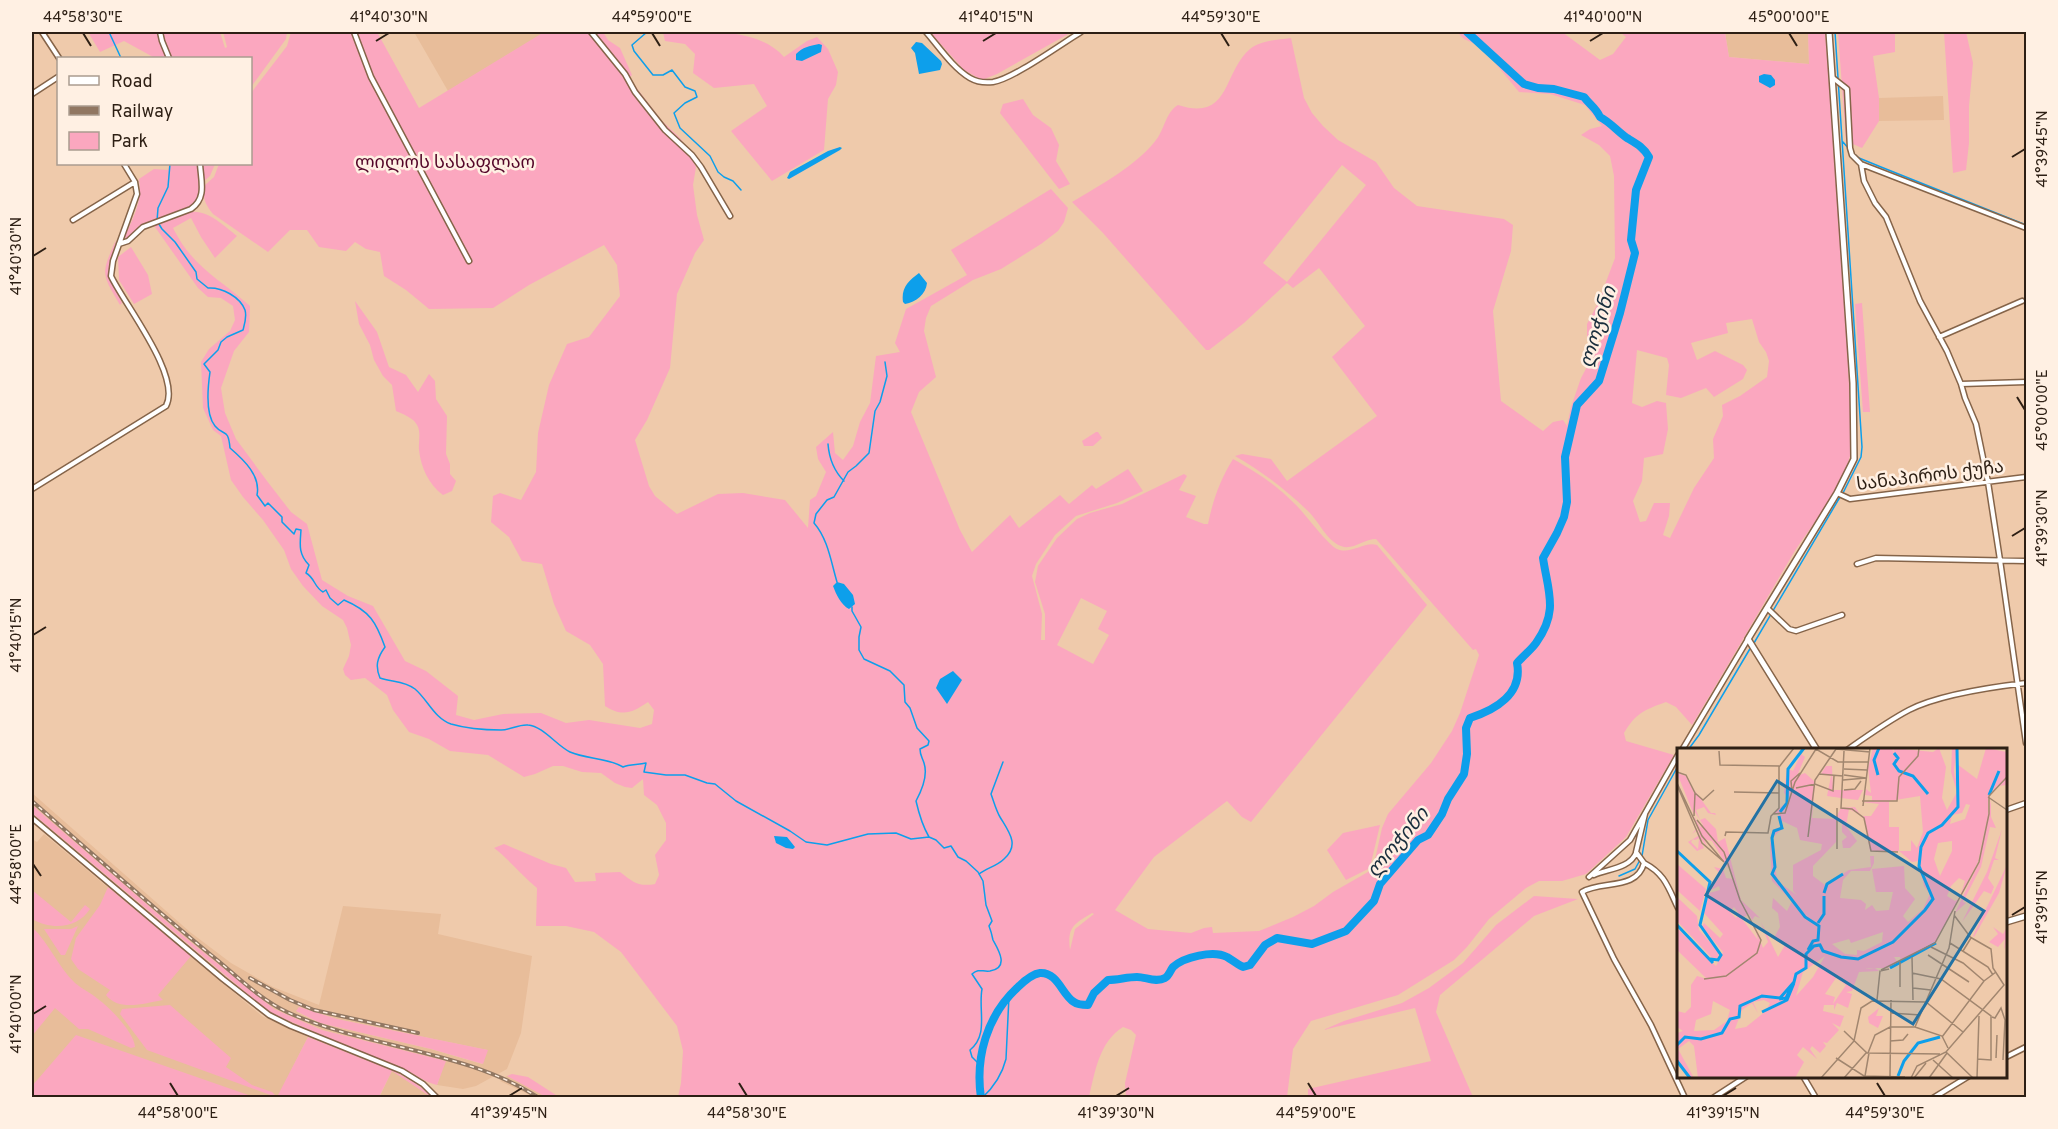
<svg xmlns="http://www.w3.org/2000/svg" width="2058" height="1129" viewBox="0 0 2058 1129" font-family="Overpass,'Noto Sans Georgian',sans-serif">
  <rect width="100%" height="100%" fill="#efcaab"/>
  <path fill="#e8bd9a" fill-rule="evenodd" d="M414,32H545L448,91Z
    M1725,32H1808L1809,64L1729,57Z
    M1943,96L1944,120L1879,121V98Z
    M32,793L190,932L231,963L273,987L319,1005L343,906L441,914L438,934L532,956L521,1033L507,1069L476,1086L463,1089L437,1085L445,1061L322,1030L274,1009L187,939L32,805ZM299,1007L337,1019L487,1050L482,1064L431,1049L320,1023L297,1012Z
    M44,834L262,1016L308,1037L278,1097H32V839L37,842Z
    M392,1070L431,1097L379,1098Z
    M507,1076L525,1084L546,1097H534L500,1081Z"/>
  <path fill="#fba7bf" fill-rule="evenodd" d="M88,32H159L160,42L168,58H155L124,41L100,52Z
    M162,32H220L225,48L227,47L223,32H287L286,39L251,87L250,58H171L163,40Z
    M291,32H352L369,78L384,108L390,104L371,74L357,32H377L419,108L544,32H603L608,40L620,48L632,75L629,78L662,121L681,139L696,167L693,185L697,215L704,240L695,253L677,294L670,368L647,420L635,440L649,486L655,496L677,514L718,494L743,493L785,500L808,528L810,500L816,496L826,472L818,459L816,447L833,432L835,453L843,460L853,446L860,422L870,403L876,356L900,352L895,343L906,309L967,275L951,250L1051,189L1068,208L1064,222L1058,231L1041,244L1001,269L973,280L931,306L926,318L924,331L936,377L919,392L911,412L960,530L972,552L1010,515L1019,528L1060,495L1069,504L1092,485L1096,489L1128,469L1143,491L1117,503L1076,516L1055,535L1036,564L1032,576L1042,614L1041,640H1045V614L1035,582L1038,566L1057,538L1077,519L1090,513L1122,504L1184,474L1187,476L1179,490L1196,496L1186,517L1204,524H1208C1213,500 1220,480 1233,459C1258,473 1275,484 1296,505C1306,515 1327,544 1337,549C1351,555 1364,541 1377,545L1427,605L1251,822L1242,817L1227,801L1154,857L1115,910L1148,929L1191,933L1204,928L1212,927L1213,933L1259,931L1293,917L1314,906L1333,892L1368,872L1374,864L1382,828L1388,814L1431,763L1452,731L1460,713L1479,655L1476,649L1473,650L1376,539C1364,539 1352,551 1341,546C1327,541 1319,522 1309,512C1286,490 1263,472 1235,456L1242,454L1271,459L1287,481L1377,416L1332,357L1365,326L1319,268L1293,288L1287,283L1244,323L1209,350H1206L1103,233L1072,202C1099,186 1137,165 1156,140C1165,129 1165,113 1178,105C1231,122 1222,73 1250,49C1261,40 1277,40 1291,38L1304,98L1312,113L1323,126L1338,140L1376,162L1394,188L1417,206L1504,219L1513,225L1511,251L1493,311L1501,401L1543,431L1553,422L1563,420L1567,426L1571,407L1581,378L1603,337L1587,338V324L1598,303L1615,258L1614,176L1610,156L1599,145L1581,135L1590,129L1602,126L1585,105L1550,94L1519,92L1482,47L1464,39L1457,32H1562L1600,60L1613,54L1626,37L1620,32H1725L1729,57L1809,64L1808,32H1825L1843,263L1852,445C1848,483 1813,522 1793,554C1759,611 1726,669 1692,725L1676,707L1666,702C1644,710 1636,713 1624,733L1626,741L1674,755L1626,837L1586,874L1562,881H1539L1526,888L1489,919L1467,947L1454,960L1398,995L1311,1021L1293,1049L1287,1097H1126L1125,1083L1136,1035L1131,1030L1123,1027C1099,1042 1095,1072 1089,1097H678L681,1083L683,1051L677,1026L621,952L594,932L566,926H536L537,888C522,876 510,860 494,848L504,844L551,864L566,868L575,882L596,881L595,873L620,872C633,882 638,887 655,884L659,875L655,855L666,840V823L657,805L644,795L643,779L632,788L625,787L615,783L601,773L582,772L563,766H553L535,774L524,777L488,755L450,751L429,739L409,732L393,710L387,695L365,678L351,680L345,675L343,669L349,656L351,645L347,628L343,620L322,606L303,586L291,569L284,550L263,520L243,497L231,480L221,436L213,430L203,408L201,362L209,349L230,331L235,320L233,306L221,298L208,297L198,288L155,227L156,223C167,221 176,216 187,213C205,207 224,226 237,236L215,258L201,237L191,218L173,228C193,268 219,278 250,306L249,332L234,351L221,388L225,413L236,439L267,481L291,512L307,524L322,580L348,596L373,606L405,661L426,671L458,696L456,715L474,720L503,714L541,713L566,723L589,720L640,728L652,724L654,710L648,702C632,713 622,717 605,706L603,664L590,645L566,631L554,604L542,564L522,561L509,537L491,522L493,496L500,493L521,500L536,472L538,433L549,385L567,344L589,337L620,296L617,265L604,245L529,285L493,308L429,309L406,290L384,276L380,252L366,249L355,242L346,251L319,247L307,230H290L268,252L213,214C205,204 203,199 204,186L214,177L219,164H250L251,93L287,46ZM1342,165L1366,185L1287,282L1263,263ZM1752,319L1759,342L1766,352L1769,361L1767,377L1740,396L1722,405L1723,416L1713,439L1714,458L1694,488L1670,538L1663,535L1669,516L1670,503H1654L1646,521L1640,522L1633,501L1642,481L1644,458L1663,454L1668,429L1666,403L1657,401L1642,407L1632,403L1637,350L1667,358L1669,365L1666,395L1681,398L1706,388L1714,397L1743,379L1747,370L1743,365L1715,351L1697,360L1691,343L1728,333L1726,323ZM837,582L844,584L845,607L833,586ZM1081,598L1107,611L1098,629L1109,635L1093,664L1057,645ZM1092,913L1094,914L1075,929L1070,950C1067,927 1074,924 1092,913Z
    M663,32C700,32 757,26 784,57L807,41L817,37L828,49L838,72L836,85L828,99L824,150L772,181L731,131L767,106L754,84L714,88L693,73L695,54L685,44L665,41Z
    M930,32H1072L997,74L982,80L964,70Z
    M1838,32H1895V52L1873,56L1879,98V121L1862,148L1846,141Z
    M1944,32H1966L1973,63L1969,106V143L1966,170L1953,173Z
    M1023,99L1033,115L1051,128L1059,145L1056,161L1070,184L1059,189L1000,113L1003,104Z
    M169,164H198C199,173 203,188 200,197C196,215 156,216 142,225C137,228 133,233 129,238H124C133,218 143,201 139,179L154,169L168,170Z
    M202,164H215L210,176L203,182Z
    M116,240L109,277L122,303L120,305C101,273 101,274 116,240Z
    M131,247L148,275L152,294L134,304L119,280L118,257Z
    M355,301L377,332L389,367L406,375L418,392L429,374L435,381L436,399L447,416L446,454L450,464V474L456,481L452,491L443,495C429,485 421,468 419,450C418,439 423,429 413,420C408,416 401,413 396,411L392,385L383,376L374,360L370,345L359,324Z
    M1862,303L1870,412H1863L1855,304Z
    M1096,432H1098L1102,438L1093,446H1084L1082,441Z
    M32,805L187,939L274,1009L322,1030L446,1061L437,1085C423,1082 413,1072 399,1067C356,1049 312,1032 269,1012L32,813Z
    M1380,825L1371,863L1368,869L1346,880L1327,850L1343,833Z
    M108,887L191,956L158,995L163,1000C145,1003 119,1012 106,995L110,990L78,969L71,959L76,938L100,905Z
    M32,890L71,922L85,905L90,909C77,929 51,930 32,919Z
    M1534,896L1578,899L1534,916L1440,995L1436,1012L1473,1097H1308V1089L1431,1061L1415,1008L1323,1030L1344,1021L1402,1003L1429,988L1463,963L1496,925Z
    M78,926L65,955H61L44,929H71Z
    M32,927C49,943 58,967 75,983C82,989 91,993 98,999C110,1008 134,1032 135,1047L131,1048L88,1029H79L55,1008L32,1036Z
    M170,1005L231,1058L226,1067L252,1085L272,1092L277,1097L308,1037L389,1069L392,1070L415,1083L434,1097H431L392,1071L379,1097H276L147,1050L120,1014L122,1009Z
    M299,1007L337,1019L488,1050L483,1064L431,1049L320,1023L296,1011Z
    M76,1035L254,1097H32V1086Z
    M512,1074L528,1077L559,1097H546L507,1076Z"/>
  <path fill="#0d9feb" d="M916,42L922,43L941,61L942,64L940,70L919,74L915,53L911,48Z
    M819,44L822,45L821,52L802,61L796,60V54C803,47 809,46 819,44Z
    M1764,74L1771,75L1775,80V85L1770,88L1759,82V76Z
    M840,147L842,148L840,150L789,179L787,178L790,172L828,151Z
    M919,273L927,283C926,294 916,302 905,304L903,302C901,288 908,281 919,273Z
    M837,582L844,584L853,595L855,604L849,609C841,605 836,594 833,586Z
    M953,671L962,680L947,704L936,688L940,679Z
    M774,836L787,837L795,847L793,849L786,848L776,843Z"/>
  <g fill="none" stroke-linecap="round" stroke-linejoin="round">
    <path stroke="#0d9feb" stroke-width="1.5" d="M109,32L121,58
      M647,32L632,45L634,51L653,75H663L672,70L685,87L695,91L697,97L685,103L674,113L680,128L710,156L718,172L724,177L733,181L741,190
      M1835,32L1862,447L1861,457L1843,493
      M1843,142L1849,149
      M1853,153L1859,158L1881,167L2026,225
      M170,164L168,187L158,208L157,221L162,229L175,242L196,272L197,279L208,288C222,287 240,297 245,310C247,317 245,323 243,330L227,337L221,342L218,350L204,364L210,372C208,386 205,414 215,426C224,437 228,427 230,448C244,460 261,476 257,495L265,506L268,503L282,517V522L294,534L296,529L301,530C300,544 298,554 309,565L306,573C315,578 314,587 323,592L326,590L330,598L338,605L344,600C370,611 376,622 385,647C377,658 375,666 380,678C392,682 405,681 415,689C428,700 434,718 451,724C468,729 485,730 501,730C510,730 519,724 528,725C543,726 557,746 570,752C586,759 609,758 623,767C629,764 638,765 646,763L644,772L666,775H685L707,783L715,784L736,801L790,831L806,842L827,845L868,834L896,833L911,839L929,837L936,840L944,848L951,846L958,857L966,861L978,872L983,881L986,905L992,921L989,926C991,931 992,935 993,940C998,949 1010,968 990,971C982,972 979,968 972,974L982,989C978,1010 989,1035 970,1050L972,1057L980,1065
      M828,444C829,457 834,471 844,481
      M837,582C831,562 828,539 814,523L816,514L827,500L834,497L848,472L856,466L869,453L875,411L880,402L887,376L885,362
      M852,607V611L861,627L859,637V650L864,659L890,671L904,685L905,702L910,708L917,728L929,741L928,745L920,749C920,755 922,757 924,763C928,775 922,790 916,801C919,814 922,825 929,837
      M1754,643L1840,497
      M1688,750L1699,735L1751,647
      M1642,856L1648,820L1678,766
      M979,874C987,868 997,866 1004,859C1020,845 1009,832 1000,817C996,810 994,802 991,794L1003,762
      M1619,876L1635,869L1640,860
      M982,1098C994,1087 1002,1075 1006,1059L1009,996"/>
    <path stroke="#0d9feb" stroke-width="8" d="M981,1098C975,1057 987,1016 1017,988C1023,982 1032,974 1040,973C1058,972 1062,995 1074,1002C1078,1005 1083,1005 1088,1005L1094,993L1108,980C1118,980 1127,977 1137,977C1146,977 1156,983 1165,978C1169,976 1170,971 1173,967C1184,957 1213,950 1227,957C1232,960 1237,964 1243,967L1250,965L1265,945L1277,938L1312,944L1346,931L1374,901L1380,884L1418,840L1428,835L1442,814L1448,799L1464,774L1467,754L1466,728L1470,718C1495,710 1523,694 1517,663C1523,656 1531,650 1536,643C1559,611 1548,592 1543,558L1557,533L1564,517L1567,502L1565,457L1577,405L1599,381L1620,313L1635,253L1631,240L1636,190L1649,157C1643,147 1637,144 1627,138C1617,131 1610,122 1600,117C1596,108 1590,105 1584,97L1554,89L1538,88L1524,84L1467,32"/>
    <g stroke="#856449" stroke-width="7">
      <path id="minor" d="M42,32L59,58
        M160,32L162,41L169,58
        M354,32L371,77L469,261
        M591,32L625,74L635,92L665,130L692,155L701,167L730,216
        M926,32C939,47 953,68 970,78C977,82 985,83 993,82C1013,79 1061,44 1081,32
        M1833,78L1847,89L1850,148L1852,155L1861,164L2026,228
        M32,94L58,77
        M1861,164L1864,181L1875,203L1886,217L1920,301L1947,351L1961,384L1965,398L1976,424L1988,482L2000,560L2026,743
        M73,220L135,182
        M119,244L128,241L143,227L191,209C207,198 201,181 200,164
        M1939,337L2022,301
        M1961,384L2026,382
        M32,489L166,406C182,376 124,304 111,276L113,261L137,194L135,182L124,164
        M1837,493L1850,499L2026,477
        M1857,564L1876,558L2026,561
        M1767,608L1789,629L1796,631L1842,615
        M1682,750L1748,639
        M1847,750C1867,736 1888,721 1909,710C1940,694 1992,687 2026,683
        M2006,810L2026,803
        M1645,814L1636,852L1644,863C1637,891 1601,880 1582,892L1614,959L1651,1025L1685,1098
        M32,818L223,979L269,1015L291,1026L402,1071L423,1084L437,1098
        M1644,863C1665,874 1668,887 1678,908
        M1594,875C1608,869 1630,868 1636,853
        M1589,877L1630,840L1678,755
        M2006,1057L2026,1047
        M1803,1076L1816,1098
        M1713,1098L1747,1076
        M1933,1098L1969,1076"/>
    </g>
    <g stroke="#856449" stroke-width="8">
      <path id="tertiary" d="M1817,750L1748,639L1837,493L1854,459L1853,383L1829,32
        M2006,922L2026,916"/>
    </g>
    <use href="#minor" stroke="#fff" stroke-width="4"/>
    <use href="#tertiary" stroke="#fff" stroke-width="5"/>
    <g stroke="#917762" stroke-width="4">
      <path id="rail" d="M32,801C91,853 150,905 211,955C235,974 259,999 287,1012C366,1048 466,1050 539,1098
        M250,978L290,1000L314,1010L418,1033"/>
    </g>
    <use href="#rail" stroke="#fff0e3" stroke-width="1.5" stroke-dasharray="4.5" stroke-linecap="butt"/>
  </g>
  <path fill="none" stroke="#2d1f14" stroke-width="2" d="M83,33L91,46M652,33L660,46M1221,33L1229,46M1789,33L1797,46M376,41L389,33M983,41L996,33M1590,41L1603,33M2012,157L2025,149M33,256L46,248M2017,397L2025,410M2012,536L2025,528M33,635L46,627M33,864L41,876M2012,915L2025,907M33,1014L46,1006M170,1083L178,1096M739,1083L747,1096M1308,1083L1316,1096M1877,1083L1885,1096M509,1096L522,1088M1116,1096L1129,1088M1723,1096L1736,1088"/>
  <g text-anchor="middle" stroke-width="5" stroke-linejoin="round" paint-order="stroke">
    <g font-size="18" fill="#540528" stroke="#fff0e3">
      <text x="445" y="168">ლილოს სასაფლაო</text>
    </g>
    <g font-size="18" fill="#2d1f14" stroke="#fff0e3">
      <text transform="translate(1930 475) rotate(-7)" y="6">სანაპიროს ქუჩა</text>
    </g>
    <g font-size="20" font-style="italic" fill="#1a2e3d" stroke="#fff0e3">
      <text transform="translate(1597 327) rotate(-73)" y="7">ლოჭინი</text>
      <text transform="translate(1397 842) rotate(-50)" y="7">ლოჭინი</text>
    </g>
  </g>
  <g transform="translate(1677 748)">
    <rect width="330" height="330" fill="#efcaab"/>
    <path d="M196,0H215L217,5V0L256,4L262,0L269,19L265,50L270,62L280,44L274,24L275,0H280L277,22L278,32L280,16L300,31L309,0L330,4V37L320,38L311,49V67L301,114L283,149L288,133L282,130L274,138L270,148L278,153L282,151L258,195L224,213L223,209H217L221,215L211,220H192L188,221L198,220L202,223L182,224L175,243L169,244L175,246L171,260L160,255L157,262V257H147L146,263L167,268L163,279L155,275L162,282L150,295L146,294L149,298L143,305L135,298L133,301L140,311L126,299L120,307L127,314L118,330H21L17,298L12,293L1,301L17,330H13L0,314V285L6,283L0,279V263L8,265L14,259V237L20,228L30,231L0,202V180L39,218L46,204L25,179L27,175L43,190L46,186L27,165L32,145L43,142L42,138L32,143L44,127L37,119L46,121L49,130L56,131L51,114V120L35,93L27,91L30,99L23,90L18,92L16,91L14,94L21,101L22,91L27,100L20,103L11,94L21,88L20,82L15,86L19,81L21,83L22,88H23L17,68L23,79L26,77L18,64L17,67L0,25L9,28L18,47V43L34,65H38L39,67L31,65L27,59L19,62L23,72L28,70L39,81L41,94L48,90L64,152L83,170L78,168L75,172L72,166L65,170L57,159L53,164L59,170L62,167L81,192L77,176L86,200L91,194L84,174L101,209L108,197L98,188L103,179L101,165L95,160L96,150L110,163L115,153L95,133L93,96L97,82L104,79L101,65H97L113,51L107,45L110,20L116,23L124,6L128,9L120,28L128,25L138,34L135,70L158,71L164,60V50L150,48L154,28L144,26L149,18H155L156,42H186L181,52L164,50V60L178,59L184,68H194L202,56L185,54L195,53V48L188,47L189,41L194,45L191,20ZM243,48L246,84L240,100L234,92V103H222V79H212V53ZM289,56L293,57L288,71L273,76L275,67L285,65ZM172,61L187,69L193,103H222L235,114L242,113L247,138L253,146L246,161L231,174L226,168L238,151L228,140L227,118L195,121L199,144H216L212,162L199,163L195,157L188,162L189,156L184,152L163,150L166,132L174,123H193L197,115V108H193L194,119L172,122L148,137L136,128V118L159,94V71L165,73V84L170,89L165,93L166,100H173L180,93L169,78ZM103,67L105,73L120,80L123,92L145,96L144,102L116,117V143L120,147L101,134L96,112V89L106,80ZM275,93V103L263,128L257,111L261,95ZM206,184L205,194L187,203L180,202V207L168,206L155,196L172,191L174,195ZM148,208L136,229L119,248L126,224ZM159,230L169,237L156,256L158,249L148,246ZM87,252L93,255L89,263L69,279L58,281L65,262L75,255L81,265L76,254ZM36,253L53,262L50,273L37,282L17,283L19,272L34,266ZM314,52V69L319,80L313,79L304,119L286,154L289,155L278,165L302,115ZM325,81L318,110L322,112H317L311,130L317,139L314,146L307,143L285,174L310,124ZM0,116L29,141L23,163L0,142ZM330,117L322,145L297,189L296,188ZM0,149L20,168L22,182L42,204L41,210H35L0,173ZM316,179L326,186L330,179V193L327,202L328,191L321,199L312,194L321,186ZM202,260L199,268H206L201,280L192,275L191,269Z" fill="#fba7bf" fill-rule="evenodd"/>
    <path fill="none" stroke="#0d9feb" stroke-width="3" d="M217,5L221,10L217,16L222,23L236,28L251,46M201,27L197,12L202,0M312,47L322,23M103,64L110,55L111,21L127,0M102,68L105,80L97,83L95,90L98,119L95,126L128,169L142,178L141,192L136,193L131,202M0,103L33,134L23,177L44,207L41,212L33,211M147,145L150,136L166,126M141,175L147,166V148M0,177L36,215M213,220L259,195M102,251L109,250L114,239M85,264L110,252L117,235M0,297L8,289L24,291L45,285L53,271L62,269L63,258L85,248L103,250L117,234L119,226L129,220V206L137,198L143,197L146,203L164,209L181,211L216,194L248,162L256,151L242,118L244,99L251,85L265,77L281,59L280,0M0,313L13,330M221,328L227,313L241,295L263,289"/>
    <path fill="none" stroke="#a1866f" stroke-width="1.5" d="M159,1L193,4M42,3L43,17L102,18M167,3L164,60L175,61L187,70L194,103L221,104M167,21L190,22M0,24L9,27L18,45L17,68M142,26L166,28M167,27L189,30M166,32L189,30M0,35L25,88L47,114L25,95L0,37M119,40L138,36L156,43L157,28M167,42L178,41L184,33M57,44L102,45M115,44L114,33L123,25M18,45L26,52L37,42M311,49L330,62M185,53H220L222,29L241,8L242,0M186,58L193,0M96,66L108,65L118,34L139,1L161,14H192M20,72L47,104L63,152L84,192L80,205L49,228L27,231M48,88L49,84L91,85L94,68L102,60V19L117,0M131,89L138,32L159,1M160,101V60M277,167L294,190L286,203M273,195L311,219L316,227M254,199L286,215L307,233M251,207L292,234M235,209L236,252M223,214V239M204,222L258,195L302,114L312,66V48L330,29M235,225L264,231L314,268V312L300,311M236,240L254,242M200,252L203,223L212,221M213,265L244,267M315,269L318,270L324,260L328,272L326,312M238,279L272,200L278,163M167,283L190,305L263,306M265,289L307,233L319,224M213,293L226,292L231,286M269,304L296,330M191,305L198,287L213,279H238L265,288L271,300M159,310L187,328L228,329M319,310L320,287M256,312L276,330M188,328L192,305M213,328L214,252M144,330L177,293L184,260L195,253L249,254L286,284M167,330L189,305M234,330L240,318L269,304L327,237L316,220L314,201L293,189M237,330L249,315M252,330L270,305M300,330L302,268"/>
    <path fill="#2372a4" fill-opacity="0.15" stroke="#2372a4" stroke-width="3" d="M100,33L307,163L236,276L29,147Z"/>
    <rect width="330" height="330" fill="none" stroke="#2d1f14" stroke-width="3"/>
  </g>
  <rect width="2058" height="1129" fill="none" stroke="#fff0e3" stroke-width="66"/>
  <rect x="57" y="57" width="195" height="108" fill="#fff0e3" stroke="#ab9c90" stroke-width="1.5"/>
  <rect x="69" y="76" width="30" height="9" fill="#ffffff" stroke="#ab9c90" stroke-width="1.5"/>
  <text x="111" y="87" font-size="18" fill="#2d1f14">Road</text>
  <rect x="69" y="106" width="30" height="9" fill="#917762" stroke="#ab9c90" stroke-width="1.5"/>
  <text x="111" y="117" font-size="18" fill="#2d1f14">Railway</text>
  <rect x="69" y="132" width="30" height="18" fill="#fba7bf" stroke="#ab9c90" stroke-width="1.5"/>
  <text x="111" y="147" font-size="18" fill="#2d1f14">Park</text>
  <rect x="33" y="33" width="1992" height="1063" fill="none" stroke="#2d1f14" stroke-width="2"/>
  <g font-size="15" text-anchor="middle" fill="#2d1f14">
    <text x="83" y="22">44°58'30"E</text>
    <text x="389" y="22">41°40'30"N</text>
    <text x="652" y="22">44°59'00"E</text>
    <text x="996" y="22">41°40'15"N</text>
    <text x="1221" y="22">44°59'30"E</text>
    <text x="1603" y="22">41°40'00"N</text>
    <text x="1789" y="22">45°00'00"E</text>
    <text transform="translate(2042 149) rotate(-90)" y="5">41°39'45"N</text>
    <text transform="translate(16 256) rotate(-90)" y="5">41°40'30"N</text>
    <text transform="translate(2042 410) rotate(-90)" y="5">45°00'00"E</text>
    <text transform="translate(2042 528) rotate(-90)" y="5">41°39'30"N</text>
    <text transform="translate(16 635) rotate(-90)" y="5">41°40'15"N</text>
    <text transform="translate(16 864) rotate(-90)" y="5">44°58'00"E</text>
    <text transform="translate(2042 907) rotate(-90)" y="5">41°39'15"N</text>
    <text transform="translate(16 1014) rotate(-90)" y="5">41°40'00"N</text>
    <text x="178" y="1118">44°58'00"E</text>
    <text x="509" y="1118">41°39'45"N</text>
    <text x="747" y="1118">44°58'30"E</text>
    <text x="1116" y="1118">41°39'30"N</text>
    <text x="1316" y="1118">44°59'00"E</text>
    <text x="1723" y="1118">41°39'15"N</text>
    <text x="1885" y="1118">44°59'30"E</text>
  </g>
</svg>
